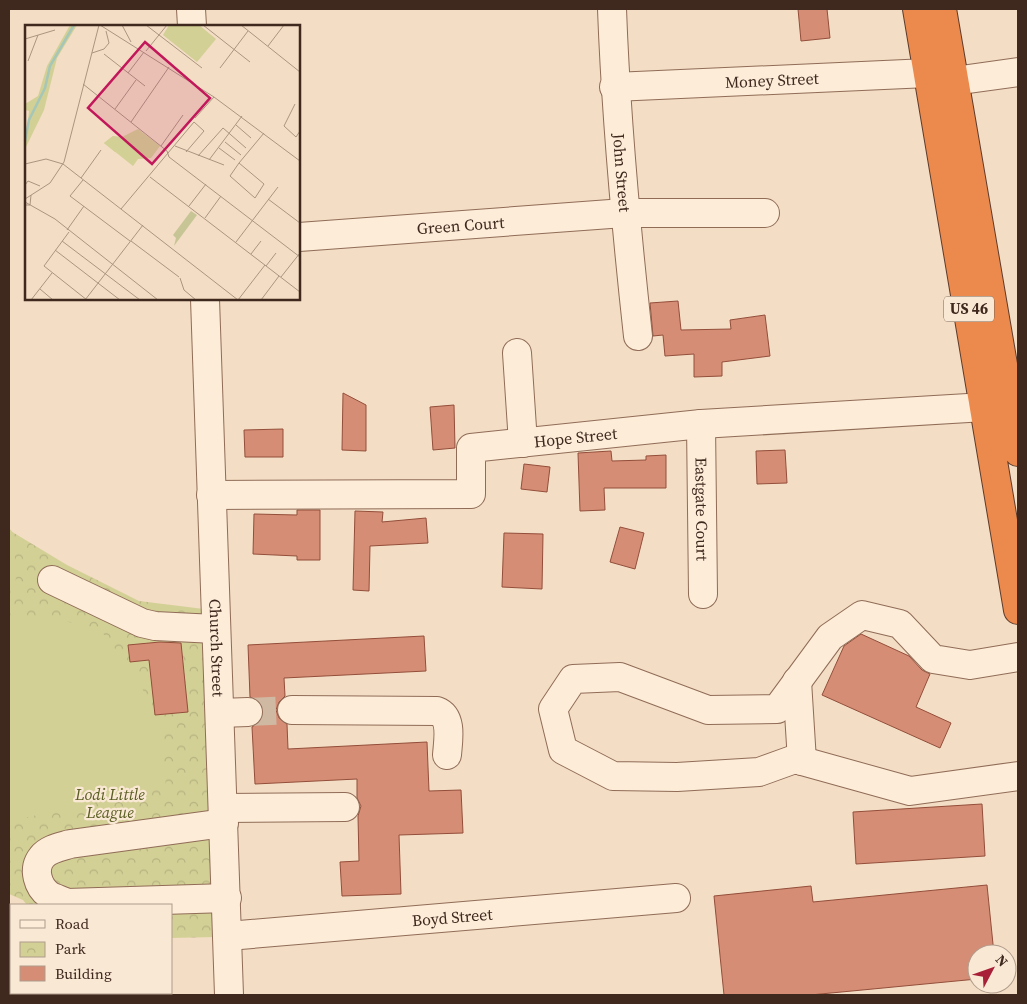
<svg xmlns="http://www.w3.org/2000/svg" width="1027" height="1004" viewBox="0 0 1027 1004" font-family="'Source Serif 4',serif">
  <defs>
    <pattern id="park-crowns" width="20" height="18" patternUnits="userSpaceOnUse" patternTransform="scale(1.25)"><rect width="20" height="18" fill="#d3d096"/><path d="M2 6a3 3 0 1 1 6 0M12 15a3 3 0 1 1 6 0" fill="none" stroke="#b6b381"/></pattern>
  </defs>
  <rect width="100%" height="100%" fill="#f3ddc4"/>
  <path fill="url(#park-crowns)" d="M9,530L67,565L139,601L204,609L216,937L171,938V905H27L23,900L9,894Z"/>
  <path fill="#d3d096" d="M9,528L14,534L16,585H9Z
    M51,617L101,631L132,670L161,723L166,788L9,821V620Z"/>
  <path fill="#d68d75" stroke="#934e3a" d="M798,9H827L830,38L801,41Z
    M678,301L681,330L731,329L730,320L765,315L770,356L722,362V376L694,377V354L665,356L663,335L653,336L650,303Z
    M343,393L366,405V451L342,450Z
    M454,405L455,448L433,450L430,407Z
    M283,429V457H245L244,430Z
    M785,450L787,483L757,484L756,451Z
    M611,451L612,461L646,460V456L666,455V488H604L605,510L580,511L578,453Z
    M524,464L550,467L547,492L521,489Z
    M297,510H320V560H297V556L253,554L254,514L297,515Z
    M355,511L383,512L382,522L426,518L428,543L370,546L369,591L353,590Z
    M620,527L644,533L635,569L610,562Z
    M504,533L543,534L542,589L502,587Z
    M861,634L909,656L922,670L930,674L916,707L951,723L940,748L822,695L844,646Z
    M424,636L426,671L284,678L285,696L279,702L276,710L279,718L287,724L288,749L427,742L429,791L461,790L463,833L399,835L401,894L342,896L340,862L359,861L358,816L361,806L357,798V779L255,784L252,727L262,720L264,711L261,703L250,697L248,645Z
    M160,642L181,643L188,712L155,715L149,660L130,662L128,645Z
    M982,804L985,856L856,864L853,812Z
    M987,885L994,954H977V979L810,995H724L714,896L811,886L813,902Z"/>
  <g fill="none" stroke-linecap="round" stroke-linejoin="round">
    <path stroke="#cfb9a3" stroke-width="28" stroke-dasharray="28 14" stroke-linecap="butt" d="M248,712L292,710"/>
    <g stroke="#906c57" stroke-width="30">
      <g id="minor">
        <path d="M191,9L192,26"/>
        <path id="s1" d="M612,9C616,118 626,227 638,336"/>
        <path d="M954,81L1018,72"/>
        <path id="s2" d="M614,87L928,73"/>
        <path id="s3" d="M299,237L624,213H765"/>
        <path id="s4" d="M205,299L229,995"/>
        <path d="M517,353L523,443"/>
        <path id="s5" d="M701,424L703,594"/>
        <path id="s6" d="M211,495L471,494V448L701,424L985,407"/>
        <path d="M52,580L142,623L155,626L215,629"/>
        <path d="M1018,657L970,665L933,659L900,624L862,615L830,637L777,709L708,710L620,677L573,679L553,709L563,750L613,776L677,777L759,772L795,759L910,791L1018,776"/>
        <path d="M797,681L802,761"/>
        <path d="M292,710L437,711C453,717 448,741 447,755"/>
        <path d="M220,713L248,712"/>
        <path d="M223,808L345,807"/>
        <path d="M224,823L70,844C60,847 48,849 42,857C32,869 38,887 49,895C54,898 61,900 67,903L227,898"/>
        <path id="s7" d="M228,936L676,898"/>
      </g>
    </g>
    <g stroke="#5e3b2c" stroke-width="30">
      <path id="highway" d="M917,9L1018,610
        M942,9L1018,452"/>
    </g>
    <use href="#minor" stroke="#fcecd8" stroke-width="28"/>
    <use href="#highway" stroke="#eb8a4c" stroke-width="28"/>
  </g>
  <g text-anchor="middle" stroke-width="4.5" stroke-linejoin="round" paint-order="stroke">
    <rect fill="#f9e8d4" stroke="#776254" stroke-width="1" x="944" y="296.5" width="50" height="25" rx="4"/>
    <g font-size="15" font-weight="bold" fill="#3f281d">
      <text x="969" y="314">US 46</text>
    </g>
    <g font-size="16" fill="#3f281d" stroke="#f9e8d4">
      <text dy="6" stroke="none"><textPath href="#s2" startOffset="158">Money Street</textPath></text>
      <text dy="6" stroke="none"><textPath href="#s1" startOffset="164">John Street</textPath></text>
      <text dy="6" stroke="none"><textPath href="#s3" startOffset="162">Green Court</textPath></text>
      <text dy="6" stroke="none"><textPath href="#s6" startOffset="411">Hope Street</textPath></text>
      <text dy="6" stroke="none"><textPath href="#s5" startOffset="85">Eastgate Court</textPath></text>
      <text dy="6" stroke="none"><textPath href="#s4" startOffset="349">Church Street</textPath></text>
      <text dy="6" stroke="none"><textPath href="#s7" startOffset="225">Boyd Street</textPath></text>
    </g>
    <g font-size="16" font-style="italic" fill="#595d21" stroke="#f9e8d4">
      <text x="110" y="800">Lodi Little<tspan x="110" dy="18">League</tspan></text>
    </g>
  </g>
  <g transform="translate(25 25)">
    <rect width="275" height="275" fill="#f3ddc4"/>
    <path d="M45,0H52L32,33L19,85L0,124L4,86L0,85V79L13,71L22,41Z" fill="#d3d096"/>
    <path d="M166,186L172,190L149,221L151,213L148,210Z" fill="#c7c596"/>
    <path d="M144,0H174L191,14L172,37L138,10ZM113,104L135,121L126,133L113,134L108,141L79,118L88,111L97,112Z" fill="#d3d096"/>
    <path d="M88,111L101,115L90,127L79,118ZM103 120a9 9 0 1 1 18 0a9 9 0 1 1-18 0Z" fill="#d3d096"/>
    <path fill="none" stroke="#a6c6b7" stroke-width="2.5" d="M0,116L4,95L20,63L25,41L49,0"/>
    <path fill="none" stroke="#ab9581" stroke-width="1" d="M75,0L189,72L275,136M97,0L106,17M121,0L177,43M178,0L225,37M216,0L275,47M0,14L30,5M243,21L259,0M121,26L142,0M67,28L79,24L84,18L81,6M79,29L120,61M3,36L13,10M195,43L223,6M103,48L119,27M58,59L142,126L144,132L275,232M270,79L259,101L271,112L275,106M90,84L111,55M170,93L189,72M106,97L144,42M211,100L226,113M200,117L216,130M136,121L158,90M150,121L199,140M194,123L210,135M173,131L198,103L221,123M184,135L217,91M214,138L239,159L230,173L205,151L214,138L239,108M0,139L21,134L38,139L213,275L240,240M125,152L275,267M56,153L76,125M58,155L45,171L105,216M0,160L3,156L15,161M0,174L25,158L39,137L74,0M243,174L275,198M0,177L30,194L133,275M0,180H5L6,170M164,181L181,159M96,184L169,97L179,106L161,127M180,193L196,171M42,205L59,181M44,207L19,241L62,275M37,216L115,275M106,216L154,252M211,217L253,162M30,225L95,275M226,229L236,216M241,241L251,228M256,252L275,228M155,253L159,265L171,275M15,264L28,275M6,275L27,248M60,275L118,200M236,275L254,251"/>
    <path fill="#c2185b" fill-opacity="0.15" stroke="#c2185b" stroke-width="2.5" d="M120,17L185,73L127,139L63,83Z"/>
    <rect width="275" height="275" fill="none" stroke="#3f281d" stroke-width="2.5"/>
  </g>
  <rect width="1027" height="1004" fill="none" stroke="#3f281d" stroke-width="20"/>
  <rect x="10" y="904" width="162" height="90" fill="#f9e8d4" stroke="#af9b8b"/>
  <rect x="20" y="920" width="25" height="8" fill="#fcecd8" stroke="#af9b8b"/>
  <text x="55" y="929" font-size="15" fill="#3f281d">Road</text>
  <rect x="20" y="942" width="25" height="15" fill="url(#park-crowns)" stroke="#af9b8b"/>
  <text x="55" y="954" font-size="15" fill="#3f281d">Park</text>
  <rect x="20" y="966" width="25" height="15" fill="#d68d75" stroke="#af9b8b"/>
  <text x="55" y="979" font-size="15" fill="#3f281d">Building</text>
  <g transform="translate(992 969) rotate(49)"><circle r="24" fill="#f9e8d4" stroke="#af9b8b"/>
  <path d="M0-4L9 19L0 12L-9 19Z" fill="#a72038"/>
  <text y="-8" font-size="14" font-weight="bold" text-anchor="middle" fill="#3f281d">N</text>
  </g>
</svg>
